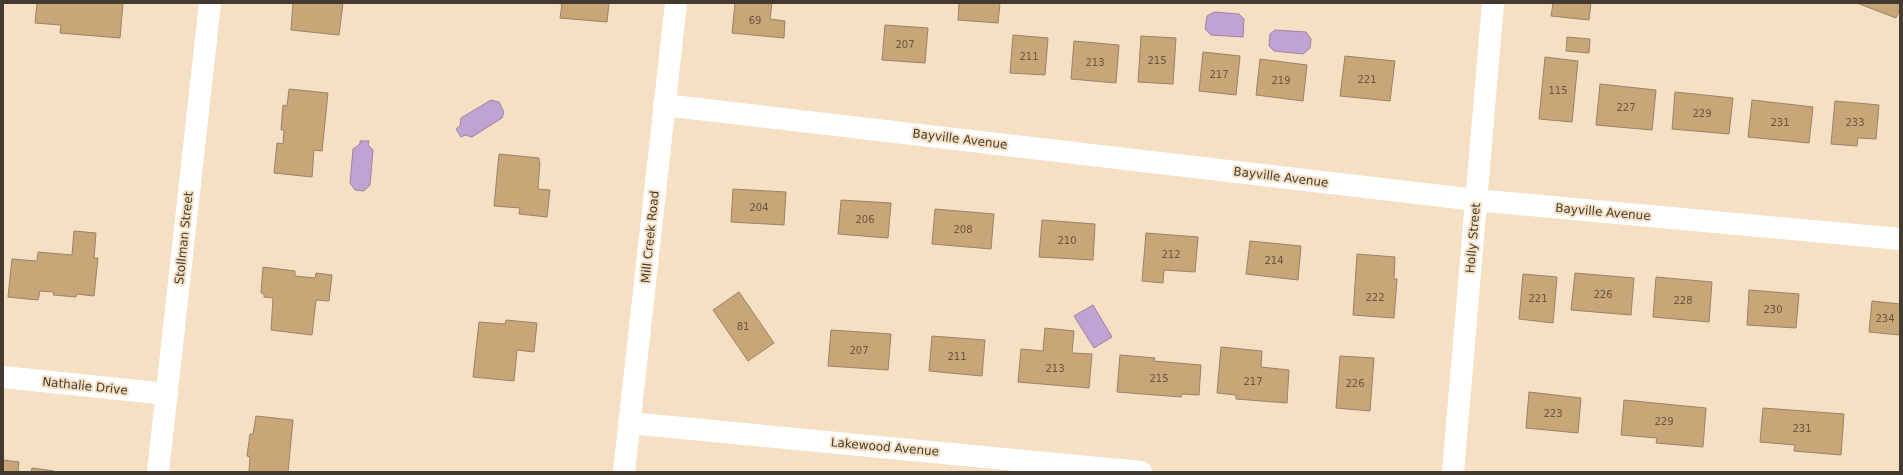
<svg xmlns="http://www.w3.org/2000/svg" width="1903" height="475" viewBox="0 0 1903 475" font-family="'DejaVu Sans',sans-serif">
  <rect width="100%" height="100%" fill="#f5e0c3"/>
  <path fill="#c0a3d3" stroke="#9b84a2" d="M1214,12L1239,14L1244,19L1243,37L1211,35L1205,29L1207,16Z
    M1275,30L1306,32L1311,39L1310,48L1303,54L1274,51L1269,46L1270,34Z
    M491,100L499,102L504,112L502,118L472,137L465,135L461,137L456,129L460,126L461,118Z
    M360,141H369L368,145L373,150L370,185L364,191L355,190L350,183L353,149L360,144Z
    M1093,305L1112,337L1094,348L1074,316Z"/>
  <path fill="#c9a677" stroke="#978369" d="M37,3H123L120,38L60,33L61,25L35,23Z
    M293,3H343L339,35L291,30Z
    M554,3H609L607,22L560,18L562,4Z
    M735,3H772L770,19L785,21L784,38L732,33Z
    M959,3H1000L998,23L958,20Z
    M1553,3H1591L1589,20L1551,16Z
    M1857,3H1900V9L1896,18Z
    M885,25L928,28L925,63L882,60Z
    M1013,35L1048,38L1045,75L1010,73Z
    M1141,36L1176,38L1173,84L1138,82Z
    M1567,37L1590,39L1589,53L1566,51Z
    M1074,41L1119,45L1116,83L1071,79Z
    M1203,52L1240,56L1236,95L1199,91Z
    M1345,56L1395,61L1390,101L1340,96Z
    M1545,57L1578,61L1572,122L1539,119Z
    M1260,59L1307,65L1303,101L1256,95Z
    M1600,84L1656,90L1652,130L1596,125Z
    M289,89L328,93L322,151L314,150L312,177L274,173L277,143L283,144L284,130H281L283,105L287,106Z
    M1675,92L1733,98L1729,134L1672,129Z
    M1752,100L1813,107L1809,143L1748,137Z
    M1835,101L1879,105L1876,139L1858,138L1857,146L1831,144Z
    M499,154L539,158V161L540,162L538,189L550,190L547,217L519,214L520,208L494,206Z
    M733,189L786,192L784,225L731,222Z
    M841,200L891,203L888,238L838,234Z
    M935,209L994,214L991,249L932,244Z
    M1042,220L1095,224L1093,260L1039,257Z
    M74,231L96,233L94,258H98L94,296L77,294L76,297L53,295L54,292L40,291L38,300L8,297L12,259L37,261L38,252L72,255Z
    M1146,233L1198,237L1195,272L1164,270L1163,283L1142,281Z
    M1250,241L1301,246L1298,280L1246,274Z
    M1357,254L1395,257L1394,279H1397L1394,318L1353,315Z
    M263,267L295,271V276L315,278L316,273L332,275L329,301L316,300L312,335L271,330L273,298L264,297V294L261,293Z
    M1575,273L1634,278L1631,315L1571,310Z
    M1523,274L1557,277L1553,323L1519,319Z
    M1656,277L1712,282L1709,322L1653,317Z
    M1749,290L1799,294L1796,328L1747,325Z
    M739,292L774,343L748,361L713,310Z
    M1872,301L1900,304V335L1869,332Z
    M506,320L537,323L534,352L517,350L514,381L473,377L479,322L505,324Z
    M1045,328L1074,331L1072,353L1092,354L1089,388L1018,382L1021,349L1043,351Z
    M831,330L891,334L888,370L828,366Z
    M932,336L985,340L982,376L929,371Z
    M1221,347L1262,351L1261,367L1289,370L1287,403L1236,399V395L1217,393Z
    M1120,355L1155,358L1154,361L1201,365L1199,395L1182,394L1181,397L1117,392Z
    M1340,356L1374,358L1370,411L1336,408Z
    M1529,392L1581,398L1578,433L1526,428Z
    M1624,400L1706,408L1703,447L1656,443L1657,438L1621,435Z
    M1763,408L1844,414L1841,455L1794,451L1795,445L1760,442Z
    M256,416L293,420L288,472H249L250,457L247,456L250,434H253Z
    M3,460L19,462L18,471L25,472H3Z
    M32,468L54,471V472H31Z"/>
  <g fill="none" stroke-linecap="round" stroke-linejoin="round">
    <path stroke="#fff" stroke-width="22" d="M664,105L1476,200L1900,239
      M3,377L167,394
      M629,423L1141,472
      M158,472L210,3
      M1453,472L1493,3"/>
    <path stroke="#fff" stroke-width="22" d="M624,472L676,3"/>
  </g>
  <g text-anchor="middle" stroke-width="4" stroke-linejoin="round" paint-order="stroke">
    <g font-size="10" fill="#655642">
      <text x="755" y="24">69</text>
      <text x="905" y="48">207</text>
      <text x="1029" y="60">211</text>
      <text x="1157" y="64">215</text>
      <text x="1095" y="66">213</text>
      <text x="1219" y="78">217</text>
      <text x="1367" y="83">221</text>
      <text x="1281" y="84">219</text>
      <text x="1558" y="94">115</text>
      <text x="1626" y="111">227</text>
      <text x="1702" y="117">229</text>
      <text x="1780" y="126">231</text>
      <text x="1855" y="126">233</text>
      <text x="759" y="211">204</text>
      <text x="865" y="223">206</text>
      <text x="963" y="233">208</text>
      <text x="1067" y="244">210</text>
      <text x="1171" y="258">212</text>
      <text x="1274" y="264">214</text>
      <text x="1603" y="298">226</text>
      <text x="1375" y="301">222</text>
      <text x="1538" y="302">221</text>
      <text x="1683" y="304">228</text>
      <text x="1773" y="313">230</text>
      <text x="1885" y="322">234</text>
      <text x="743" y="330">81</text>
      <text x="859" y="354">207</text>
      <text x="957" y="360">211</text>
      <text x="1055" y="372">213</text>
      <text x="1159" y="382">215</text>
      <text x="1253" y="385">217</text>
      <text x="1355" y="387">226</text>
      <text x="1553" y="417">223</text>
      <text x="1664" y="425">229</text>
      <text x="1802" y="432">231</text>
    </g>
    <g font-size="12" fill="#443b30" stroke="#f5e0c3">
      <text transform="translate(960 139) rotate(7)" y="4">Bayville Avenue</text>
      <text transform="translate(1281 177) rotate(7)" y="4">Bayville Avenue</text>
      <text transform="translate(1603 212) rotate(5)" y="4">Bayville Avenue</text>
      <text transform="translate(650 237) rotate(-84)" y="4">Mill Creek Road</text>
      <text transform="translate(184 238) rotate(-84)" y="4">Stollman Street</text>
      <text transform="translate(1473 238) rotate(-85)" y="4">Holly Street</text>
      <text transform="translate(85 386) rotate(6)" y="4">Nathalie Drive</text>
      <text transform="translate(885 447) rotate(5)" y="4">Lakewood Avenue</text>
    </g>
  </g>
  <rect width="1903" height="475" fill="none" stroke="#443b30" stroke-width="8"/>
</svg>
